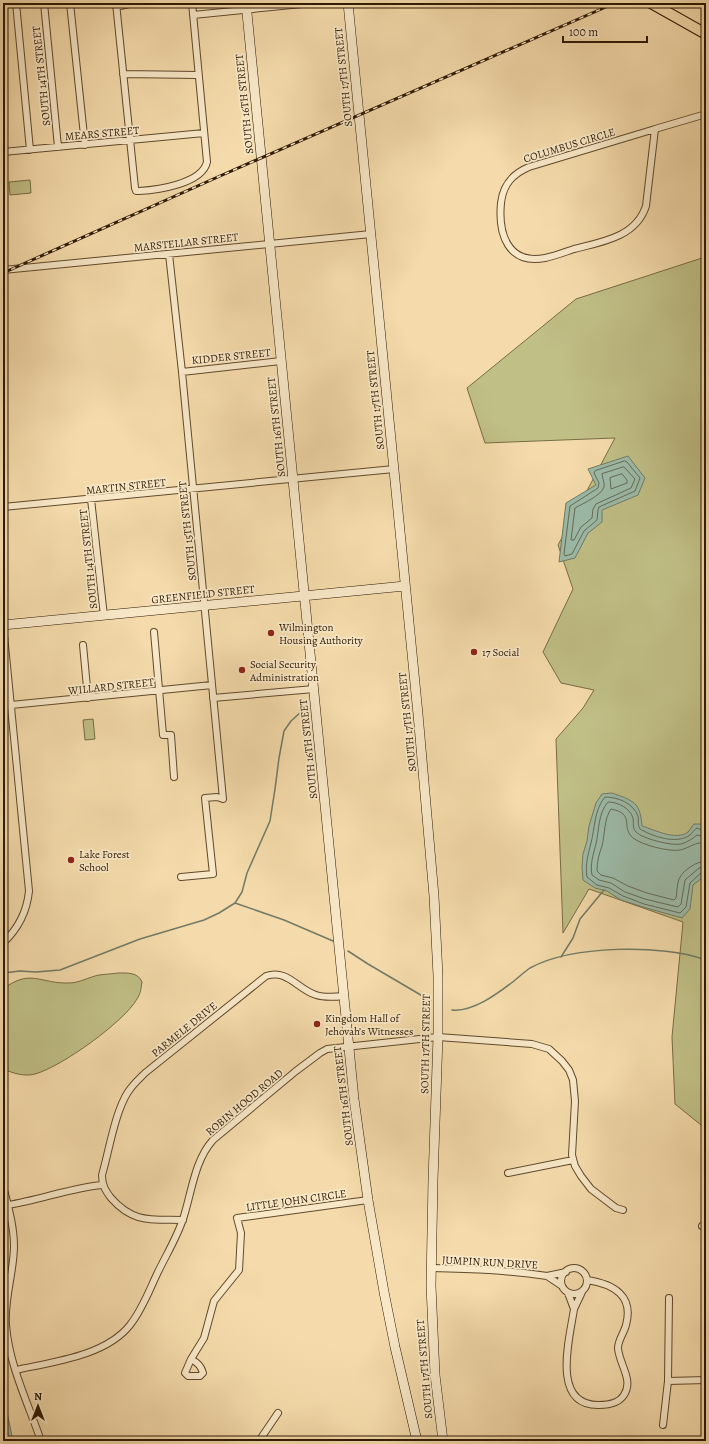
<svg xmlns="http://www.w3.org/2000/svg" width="709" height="1444" viewBox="0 0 709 1444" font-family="Alegreya,serif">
  <rect width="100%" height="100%" fill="#f5dbab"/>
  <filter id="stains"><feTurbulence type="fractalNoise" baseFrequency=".005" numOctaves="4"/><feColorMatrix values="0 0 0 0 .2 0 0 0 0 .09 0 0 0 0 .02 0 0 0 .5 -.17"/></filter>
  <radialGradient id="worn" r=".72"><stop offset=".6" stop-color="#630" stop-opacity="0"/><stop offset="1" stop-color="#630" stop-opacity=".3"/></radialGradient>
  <path fill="#c0bf86" stroke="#776c44" d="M30,180L31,193L10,195L9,182Z
    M702,258H706V1129L675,1104L672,1037L683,922L589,889L563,933L556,739L583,708L594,690L561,683L543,652L573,589L558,545L615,438L485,443L467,388L576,299Z
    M93,719L95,739L85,740L83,720Z
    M118,973C127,973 138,972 142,982C141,988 141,993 137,999C124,1022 61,1067 35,1074C24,1077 13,1073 3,1069V989C31,968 40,984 69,983C79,983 89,977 99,975C105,974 112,974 118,973Z"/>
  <path fill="#9cbba9" stroke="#707a66" d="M628,456L645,478L638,495L602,510V522L588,533L575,558L559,562L566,503L596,485L588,469Z
    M612,793C634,801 640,802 642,826C655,830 676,841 688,832C690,830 692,826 694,824H701L706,830V875L693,885L690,909L682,918L643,907L621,900L607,891L595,888L583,880L582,867L583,854L587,841L589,826L596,803L602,794Z
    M3,1397L6,1407L13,1441H3Z"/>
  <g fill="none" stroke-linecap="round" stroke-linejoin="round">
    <path stroke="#656a56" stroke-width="1" d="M625,461L627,462L640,478L635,491L599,507L598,510L597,520L584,531L572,554L565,556L564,554L570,506L598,488L599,483L594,473L595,471Z
      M624,467L635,479L631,488L596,504L593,509L592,518L581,527L574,540H571L575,508C582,504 602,495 604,487C605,482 602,478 602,474Z
      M622,474L627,480V483L611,489L610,478Z
      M706,832L697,828C694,830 692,833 690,835C676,845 652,836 640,829C637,824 639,820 638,816C633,803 618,797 605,797C594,810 595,828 591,843C588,855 585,865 587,877L597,885L609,888L623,896L644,904L680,913L686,907L690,883L702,872H706
      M706,837L697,835C692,839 688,842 681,844C672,846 643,839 636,832C632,828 634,823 633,818C630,808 618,802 608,802C598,813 599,831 596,844C593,855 590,864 592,875L599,880L611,883L625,892L645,899L678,907L681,904L685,880L699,868L706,867
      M706,843C704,843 702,843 700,843C695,843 686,849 680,850C669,852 642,845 633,838C620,827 636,814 611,809C604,819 605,834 602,846C599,854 597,862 597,871L601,875L613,878L628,886L647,893L674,900L676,898C677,892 677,884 679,879C683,870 697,861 706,861"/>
    <path stroke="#707a66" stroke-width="1.5" d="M235,903L284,920L333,941
      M348,951L368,964L431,1001
      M561,957L573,938L580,919L604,890
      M3,973L20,971L36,972L60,970L140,939L204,920L219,913L235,903L242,892L247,873L270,821L275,789L279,758L284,731L291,721L302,711
      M452,1010C473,1012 497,994 514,981C519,977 524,972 530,968C572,945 662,944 706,960"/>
    <g stroke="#604a2c" stroke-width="8">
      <path id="minor" d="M16,3L30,150
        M44,3L58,147
        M70,3L85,145
        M116,3L135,188L136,191H139C157,190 202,184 207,162L192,3
        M116,7L133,3
        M193,15L312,3
        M123,74L198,75
        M655,129L646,206C636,237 602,242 574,249C565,252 555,256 545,258C508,265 498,234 501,203C503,185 512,174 529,167Z
        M655,129L706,114
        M3,152L204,133
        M169,254L182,372L223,799L217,797L205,798L213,874L181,877
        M3,270L371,234
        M182,372L281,361
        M91,499L104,616
        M3,507L394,469
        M3,625L29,891C27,911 18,929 3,943
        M154,632L163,735H171L174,777
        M83,645L88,698
        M213,698L314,689
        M11,705L212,685
        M508,1173L573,1160
        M3,1186C8,1206 14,1226 14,1246C14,1272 4,1298 6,1325C9,1365 28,1403 41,1441
        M8,1205C40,1200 70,1188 102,1185
        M183,1220C152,1219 134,1224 111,1198C105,1190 102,1185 102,1175C109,1151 115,1112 128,1092C133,1084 139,1079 145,1073L266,976C288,969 297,989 316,995C325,998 335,997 344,996
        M702,1226L706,1227
        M431,1268C470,1269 508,1270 547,1276
        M561 1281a13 13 0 1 1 26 0a13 13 0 1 1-26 0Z
        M562,1286L547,1276L566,1272
        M568,1293L574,1309L582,1292
        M574,1309C570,1337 550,1406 599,1405C608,1405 619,1403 624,1395C634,1380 619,1364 618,1348C618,1340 624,1333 626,1325C634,1296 614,1284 587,1280
        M191,1359L204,1338L214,1301L239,1270L241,1233L237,1218L368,1200
        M191,1359C198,1363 201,1366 203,1373L200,1376H188L185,1373Z
        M16,1370C52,1362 106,1356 130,1325C142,1310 149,1291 157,1274C166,1255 178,1236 184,1216C192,1190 195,1160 213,1140L296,1071L320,1053L327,1049L438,1037L532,1044L549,1049L562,1061L569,1070L573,1080L575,1101L572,1155L575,1166L581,1176L591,1189L616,1208L623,1210
        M668,1381L706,1380
        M663,1425L668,1381L669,1298
        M259,1441L278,1413"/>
    </g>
    <g stroke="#2e1902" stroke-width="10">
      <path id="secondary" d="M246,3L354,1099L368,1200L384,1292L395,1347L417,1441
        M348,3L418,714L434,896L438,976V1037L433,1180L431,1286L435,1375L443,1441
        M3,625L405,586"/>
    </g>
    <g stroke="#2e1902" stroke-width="12">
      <path id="primary" d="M651,3L706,34"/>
    </g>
    <use href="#minor" stroke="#f8e8c8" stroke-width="6"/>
    <use href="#secondary" stroke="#f8e8c8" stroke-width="9"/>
    <use href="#primary" stroke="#f5dbab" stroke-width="10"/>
    <g stroke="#2e1902" stroke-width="3">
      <path id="rail" d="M3,273L220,176L615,3"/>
    </g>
    <use href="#rail" stroke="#f8e8c8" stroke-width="1.5" stroke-dasharray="4.5" stroke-linecap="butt"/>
  </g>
  <g fill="#8f2418" stroke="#f8e8c8" stroke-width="1.5">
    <circle cx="271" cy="633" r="4"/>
    <circle cx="474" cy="652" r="4"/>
    <circle cx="242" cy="670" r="4"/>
    <circle cx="71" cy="860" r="4"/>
    <circle cx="317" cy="1024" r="4"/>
  </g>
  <g text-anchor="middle" stroke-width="3.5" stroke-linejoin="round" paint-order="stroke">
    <g font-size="11" fill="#2e1902" stroke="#f8e8c8">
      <text transform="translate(41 76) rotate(-96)" y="4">SOUTH 14TH STREET</text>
      <text transform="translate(343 77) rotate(-96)" y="4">SOUTH 17TH STREET</text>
      <text transform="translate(244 104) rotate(-96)" y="4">SOUTH 16TH STREET</text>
      <text transform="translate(102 133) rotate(-5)" y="4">MEARS STREET</text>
      <text transform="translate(569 145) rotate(-17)" y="4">COLUMBUS CIRCLE</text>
      <text transform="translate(186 242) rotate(-6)" y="4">MARSTELLAR STREET</text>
      <text transform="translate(231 356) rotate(-6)" y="4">KIDDER STREET</text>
      <text transform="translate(375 400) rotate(-96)" y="4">SOUTH 17TH STREET</text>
      <text transform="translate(276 427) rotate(-96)" y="4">SOUTH 16TH STREET</text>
      <text transform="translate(126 486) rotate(-6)" y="4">MARTIN STREET</text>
      <text transform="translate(187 531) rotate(-96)" y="4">SOUTH 15TH STREET</text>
      <text transform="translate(88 559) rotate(-96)" y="4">SOUTH 14TH STREET</text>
      <text transform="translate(203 594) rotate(-6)" y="4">GREENFIELD STREET</text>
      <text transform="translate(111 686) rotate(-6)" y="4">WILLARD STREET</text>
      <text transform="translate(407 722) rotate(-96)" y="4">SOUTH 17TH STREET</text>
      <text transform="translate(308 749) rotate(-96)" y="4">SOUTH 16TH STREET</text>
      <text transform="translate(184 1029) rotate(-39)" y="4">PARMELE DRIVE</text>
      <text transform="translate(425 1044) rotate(-89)" y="4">SOUTH 17TH STREET</text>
      <text transform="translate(343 1096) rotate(-97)" y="4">SOUTH 16TH STREET</text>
      <text transform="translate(244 1102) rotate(-40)" y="4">ROBIN HOOD ROAD</text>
      <text transform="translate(296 1200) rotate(-8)" y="4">LITTLE JOHN CIRCLE</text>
      <text transform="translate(490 1262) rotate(3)" y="4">JUMPIN RUN DRIVE</text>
      <text transform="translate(424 1369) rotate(-95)" y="4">SOUTH 17TH STREET</text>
    </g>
    <g font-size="11" fill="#2e1902" stroke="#f8e8c8" text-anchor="start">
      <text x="279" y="631">Wilmington<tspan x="279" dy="13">Housing Authority</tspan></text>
      <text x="482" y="656">17 Social</text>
      <text x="250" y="668">Social Security<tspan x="250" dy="13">Administration</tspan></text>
      <text x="79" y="858">Lake Forest<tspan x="79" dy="13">School</tspan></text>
      <text x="325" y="1022">Kingdom Hall of<tspan x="325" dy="13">Jehovah’s Witnesses</tspan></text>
    </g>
  </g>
  <rect width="709" height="1444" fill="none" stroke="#f5dbab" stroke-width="16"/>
  <rect x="4" y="4" width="701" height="1436" fill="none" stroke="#2e1902" stroke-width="2"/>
  <rect x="8" y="8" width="693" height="1428" fill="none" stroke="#2e1902"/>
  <g transform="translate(38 1406)" stroke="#f8e8c8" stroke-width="3" paint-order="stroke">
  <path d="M0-3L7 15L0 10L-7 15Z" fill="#2e1902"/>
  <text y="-6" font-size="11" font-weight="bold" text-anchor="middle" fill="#2e1902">N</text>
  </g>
  <path d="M563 36v6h84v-6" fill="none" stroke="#2e1902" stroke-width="2"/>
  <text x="569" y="36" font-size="12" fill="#2e1902" stroke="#f8e8c8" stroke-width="3" paint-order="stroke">100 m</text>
  <rect width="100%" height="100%" filter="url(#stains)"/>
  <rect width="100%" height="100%" fill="url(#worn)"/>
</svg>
